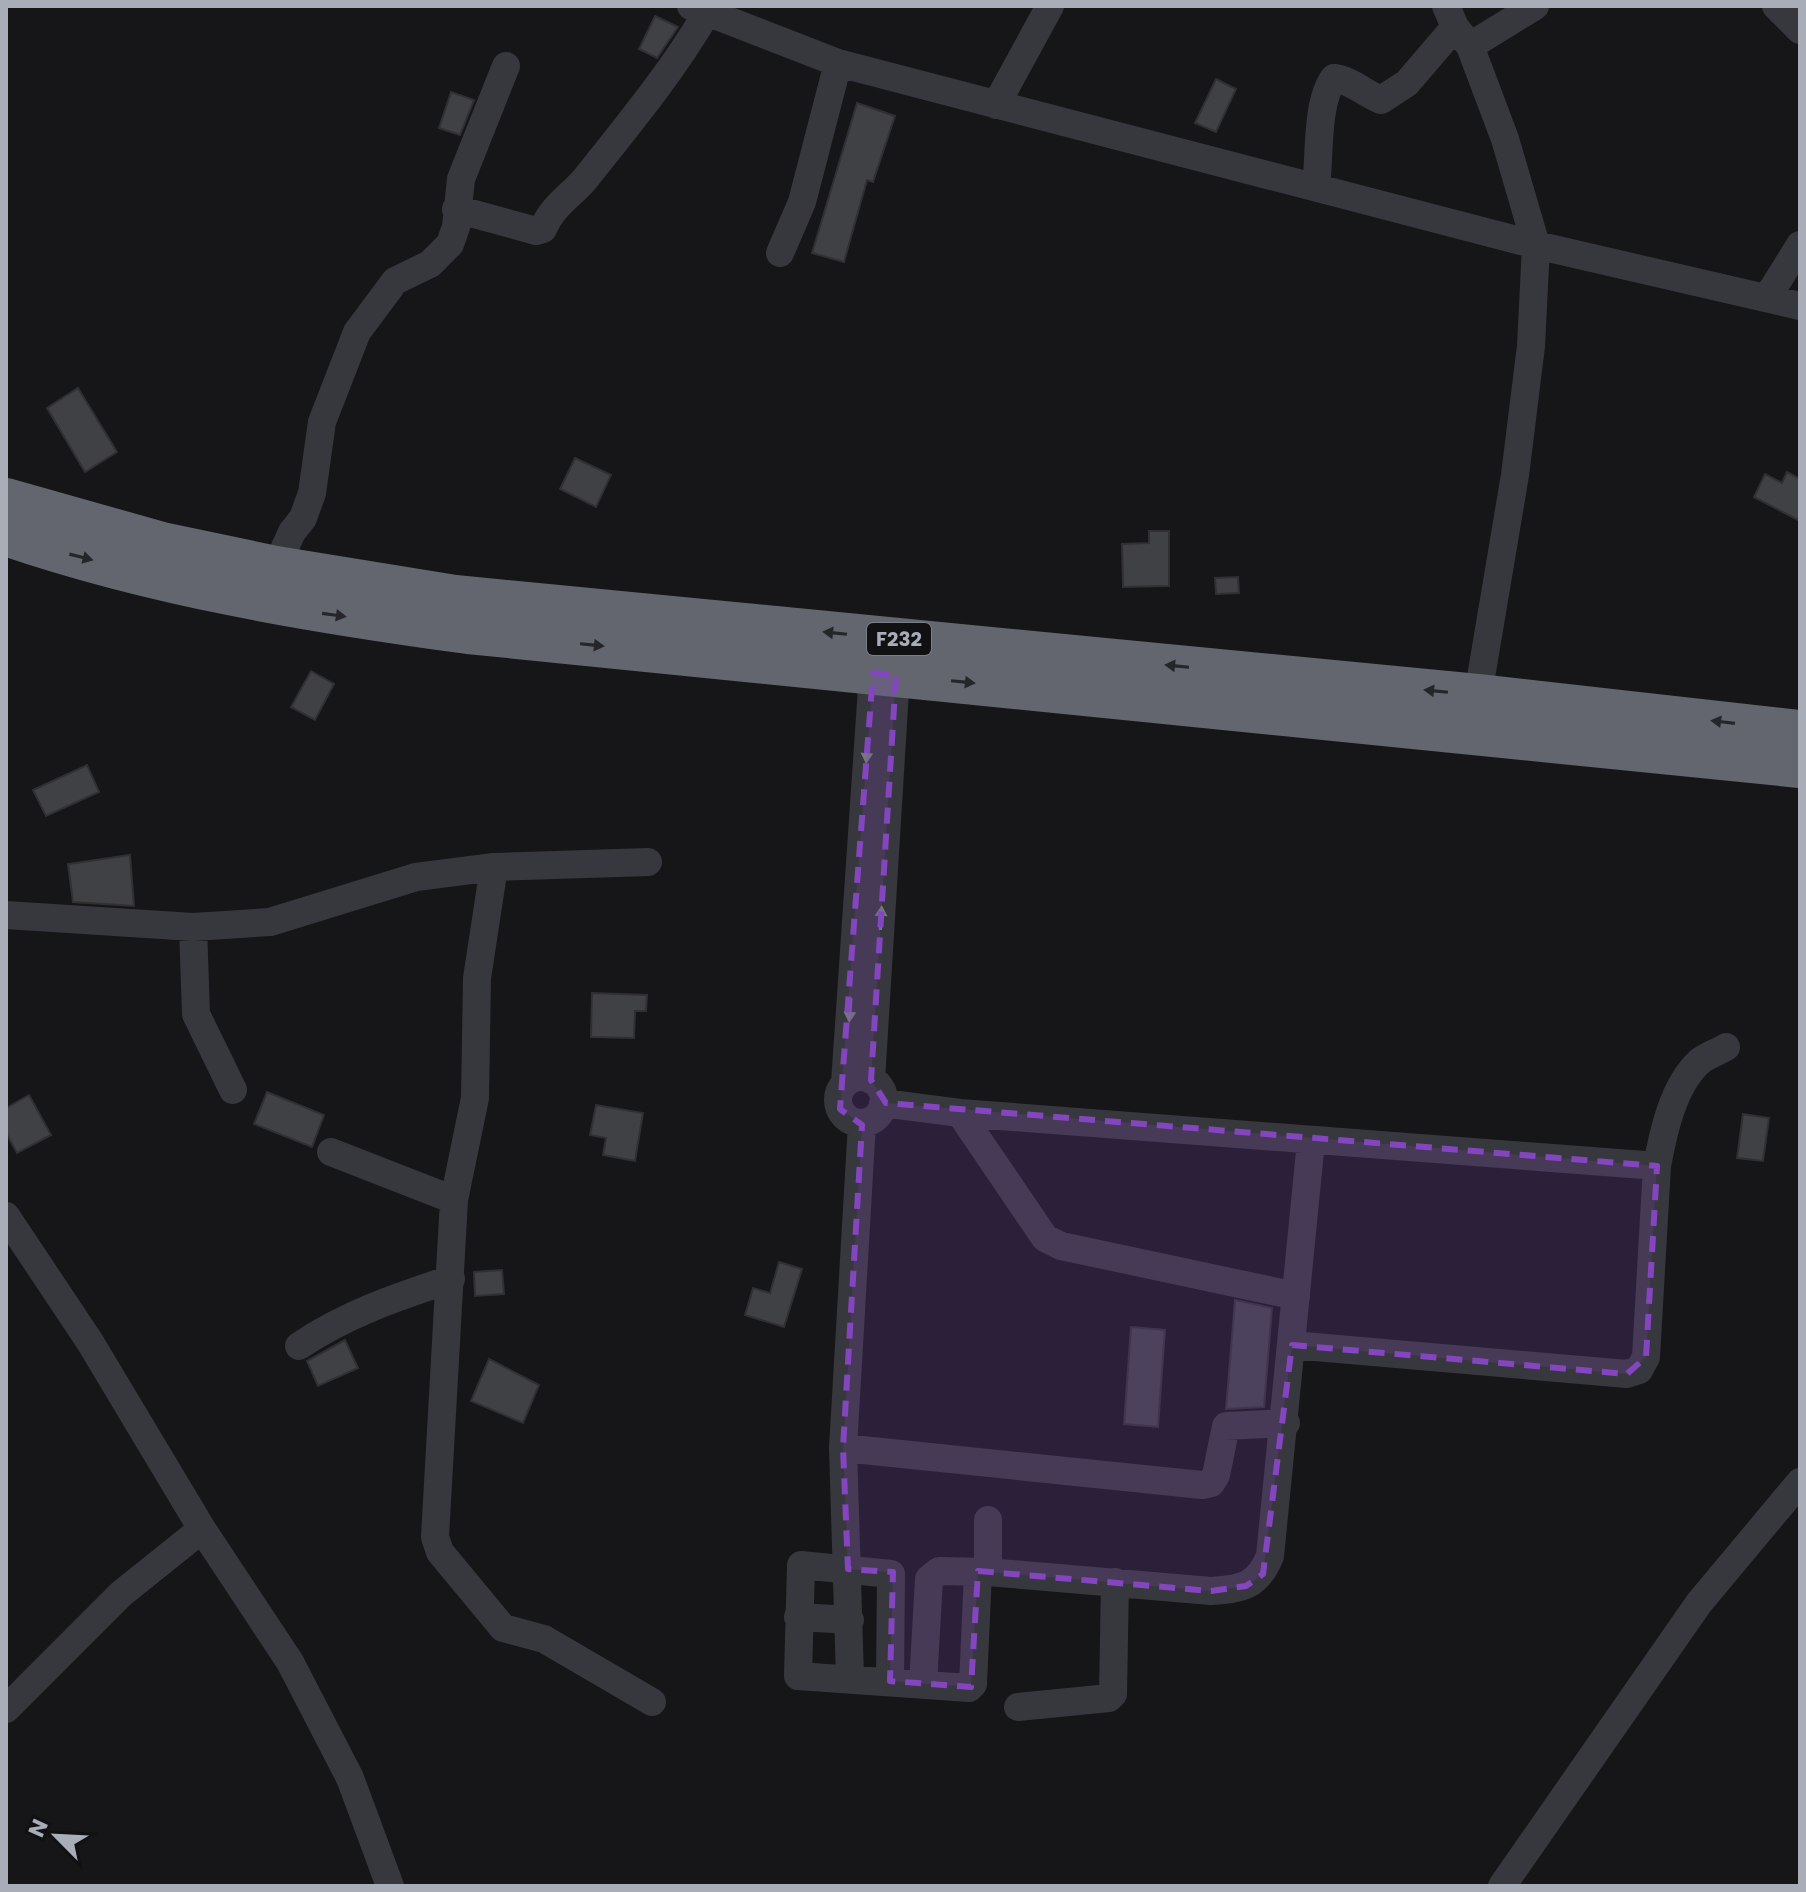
<svg xmlns="http://www.w3.org/2000/svg" width="1806" height="1892" viewBox="0 0 1806 1892" font-family="Poppins,sans-serif">
  <rect width="100%" height="100%" fill="#161618"/>
  <path fill="#404145" stroke="#303034" stroke-width="2" d="M655,16L678,27L657,58L639,49Z
    M1216,79L1236,89L1216,132L1195,123Z
    M451,92L474,100L460,135L439,128Z
    M857,103L895,116L873,182L867,180L844,262L812,253Z
    M78,388L117,452L85,472L47,408Z
    M575,458L611,475L596,507L560,489Z
    M1787,472L1800,479V521L1754,497L1765,474L1782,483Z
    M1149,531H1169V586L1123,587L1122,544L1149,543Z
    M1238,577L1239,593L1216,594L1215,578Z
    M311,671L334,684L315,720L291,707Z
    M87,765L99,792L46,816L33,790Z
    M130,855L134,906L73,902L68,864Z
    M592,993L647,995L646,1011H635L634,1038L591,1037Z
    M267,1092L324,1115L312,1147L254,1124Z
    M29,1095L51,1135L17,1153L6,1133V1108Z
    M596,1105L643,1113L635,1161L603,1155L606,1138L590,1135Z
    M1743,1114L1769,1118L1763,1161L1737,1158Z
    M779,1262L802,1269L784,1327L745,1315L753,1288L770,1293Z
    M502,1270L504,1294L475,1296L474,1272Z
    M1235,1300L1272,1308L1264,1407L1226,1409Z
    M1131,1327L1165,1330L1158,1427L1124,1424Z
    M345,1340L358,1368L318,1386L307,1361Z
    M489,1359L539,1385L523,1423L471,1401Z"/>
  <g fill="none" stroke-linecap="round" stroke-linejoin="round">
    <path stroke="#37383d" stroke-width="28" d="M691,6L838,63L1536,245L1800,306
      M1446,6L1455,27L1470,46L1505,139L1536,245L1531,346L1515,475L1478,695
      M1776,6L1800,30
      M1470,46L1535,6
      M996,105L1050,6
      M1316,187C1320,155 1316,102 1334,78C1351,80 1364,93 1381,100L1407,83L1455,27
      M456,209L536,231L543,229C552,206 571,196 586,178C628,125 672,72 706,14
      M780,253L802,202L838,63
      M1767,298L1800,245
      M276,567L292,532L303,518L312,493L322,422L357,332L395,281L430,264L450,244L456,227L461,179L506,66
      M494,867L477,978L475,1098L454,1200L435,1537L440,1552L503,1628L544,1639L652,1702
      M6,915L193,927L270,922L416,877L494,867L648,862
      M193,927L196,1014L233,1090
      M838 1100a23 23 0 1 1 46 0a23 23 0 1 1-46 0Z
      M871,1080L896,675
      M845,1083L873,673
      M883,1103L960,1113L1657,1166
      M960,1113L1045,1238L1061,1246L1296,1296
      M331,1152L454,1200
      M6,1216L90,1342L202,1529L290,1662L350,1778L390,1886
      M1292,1345L1627,1374L1639,1370L1646,1357L1657,1166C1663,1133 1673,1086 1699,1062C1706,1056 1718,1052 1726,1047
      M299,1346C346,1314 397,1297 451,1279
      M843,1448L1202,1485L1211,1483L1216,1475L1226,1426L1286,1423
      M988,1572V1520
      M798,1617L850,1620
      M850,1678L843,1448L862,1123
      M890,1681L891,1574L801,1565L798,1676L969,1688L973,1684L978,1572
      M923,1684L929,1579L939,1571L988,1572L1211,1591C1242,1589 1258,1586 1270,1556L1311,1141
      M1018,1707L1109,1698L1113,1694L1115,1582
      M6,1709L121,1594L202,1529
      M1502,1886L1699,1603L1800,1482"/>
    <path stroke="#63666e" stroke-width="42" d="M6,499L162,543L276,567L455,596L1478,695L1800,731
      M6,535C155,586 313,612 468,633L1800,767"/>
  </g>
  <defs><path id="oneway-solid" d="M-6-.8H1V-3.2L6.5 0L1 3.2V.8H-6Z" transform="scale(2)"/></defs>
  <g fill="#26262a">
    <use href="#oneway-solid" transform="translate(81 557) rotate(14)"/>
    <use href="#oneway-solid" transform="translate(334 615) rotate(8)"/>
    <use href="#oneway-solid" transform="translate(835 633) rotate(-174)"/>
    <use href="#oneway-solid" transform="translate(592 645) rotate(6)"/>
    <use href="#oneway-solid" transform="translate(1177 666) rotate(-174)"/>
    <use href="#oneway-solid" transform="translate(963 682) rotate(6)"/>
    <use href="#oneway-solid" transform="translate(1436 691) rotate(-174)"/>
    <use href="#oneway-solid" transform="translate(1723 722) rotate(-173)"/>
  </g>
  <g fill="#757881">
    <use href="#oneway-solid" transform="translate(867 751) rotate(94)"/>
    <use href="#oneway-solid" transform="translate(881 918) rotate(-87)"/>
    <use href="#oneway-solid" transform="translate(850 1010) rotate(94)"/>
  </g>
  <path fill="#8446be" fill-opacity="0.2" stroke="#8446be" stroke-width="6" stroke-dasharray="16 10" stroke-linejoin="round" d="M873,673L896,675L871,1080L886,1103L1657,1166L1646,1357L1627,1374L1292,1345L1263,1574L1246,1586L1211,1591L978,1571L971,1687L890,1681L893,1572L848,1569L843,1448L862,1125L840,1109Z"/>
  <g text-anchor="middle" stroke-width="6" stroke-linejoin="round" paint-order="stroke">
    <rect fill="#111113" stroke="#7b7e86" stroke-width="2" x="867" y="623" width="64" height="32" rx="6"/>
    <g font-size="20" font-weight="bold" fill="#a8adb8">
      <text x="899" y="646">F232</text>
    </g>
  </g>
  <rect width="1806" height="1892" fill="none" stroke="#a8adb8" stroke-width="16"/>
  <g transform="translate(56 1836) rotate(294)" stroke="#111113" stroke-width="6" paint-order="stroke">
  <path d="M0-6L14 30L0 20L-14 30Z" fill="#a8adb8"/>
  <text y="-12" font-size="22" font-weight="bold" text-anchor="middle" fill="#a8adb8">N</text>
  </g>
</svg>
